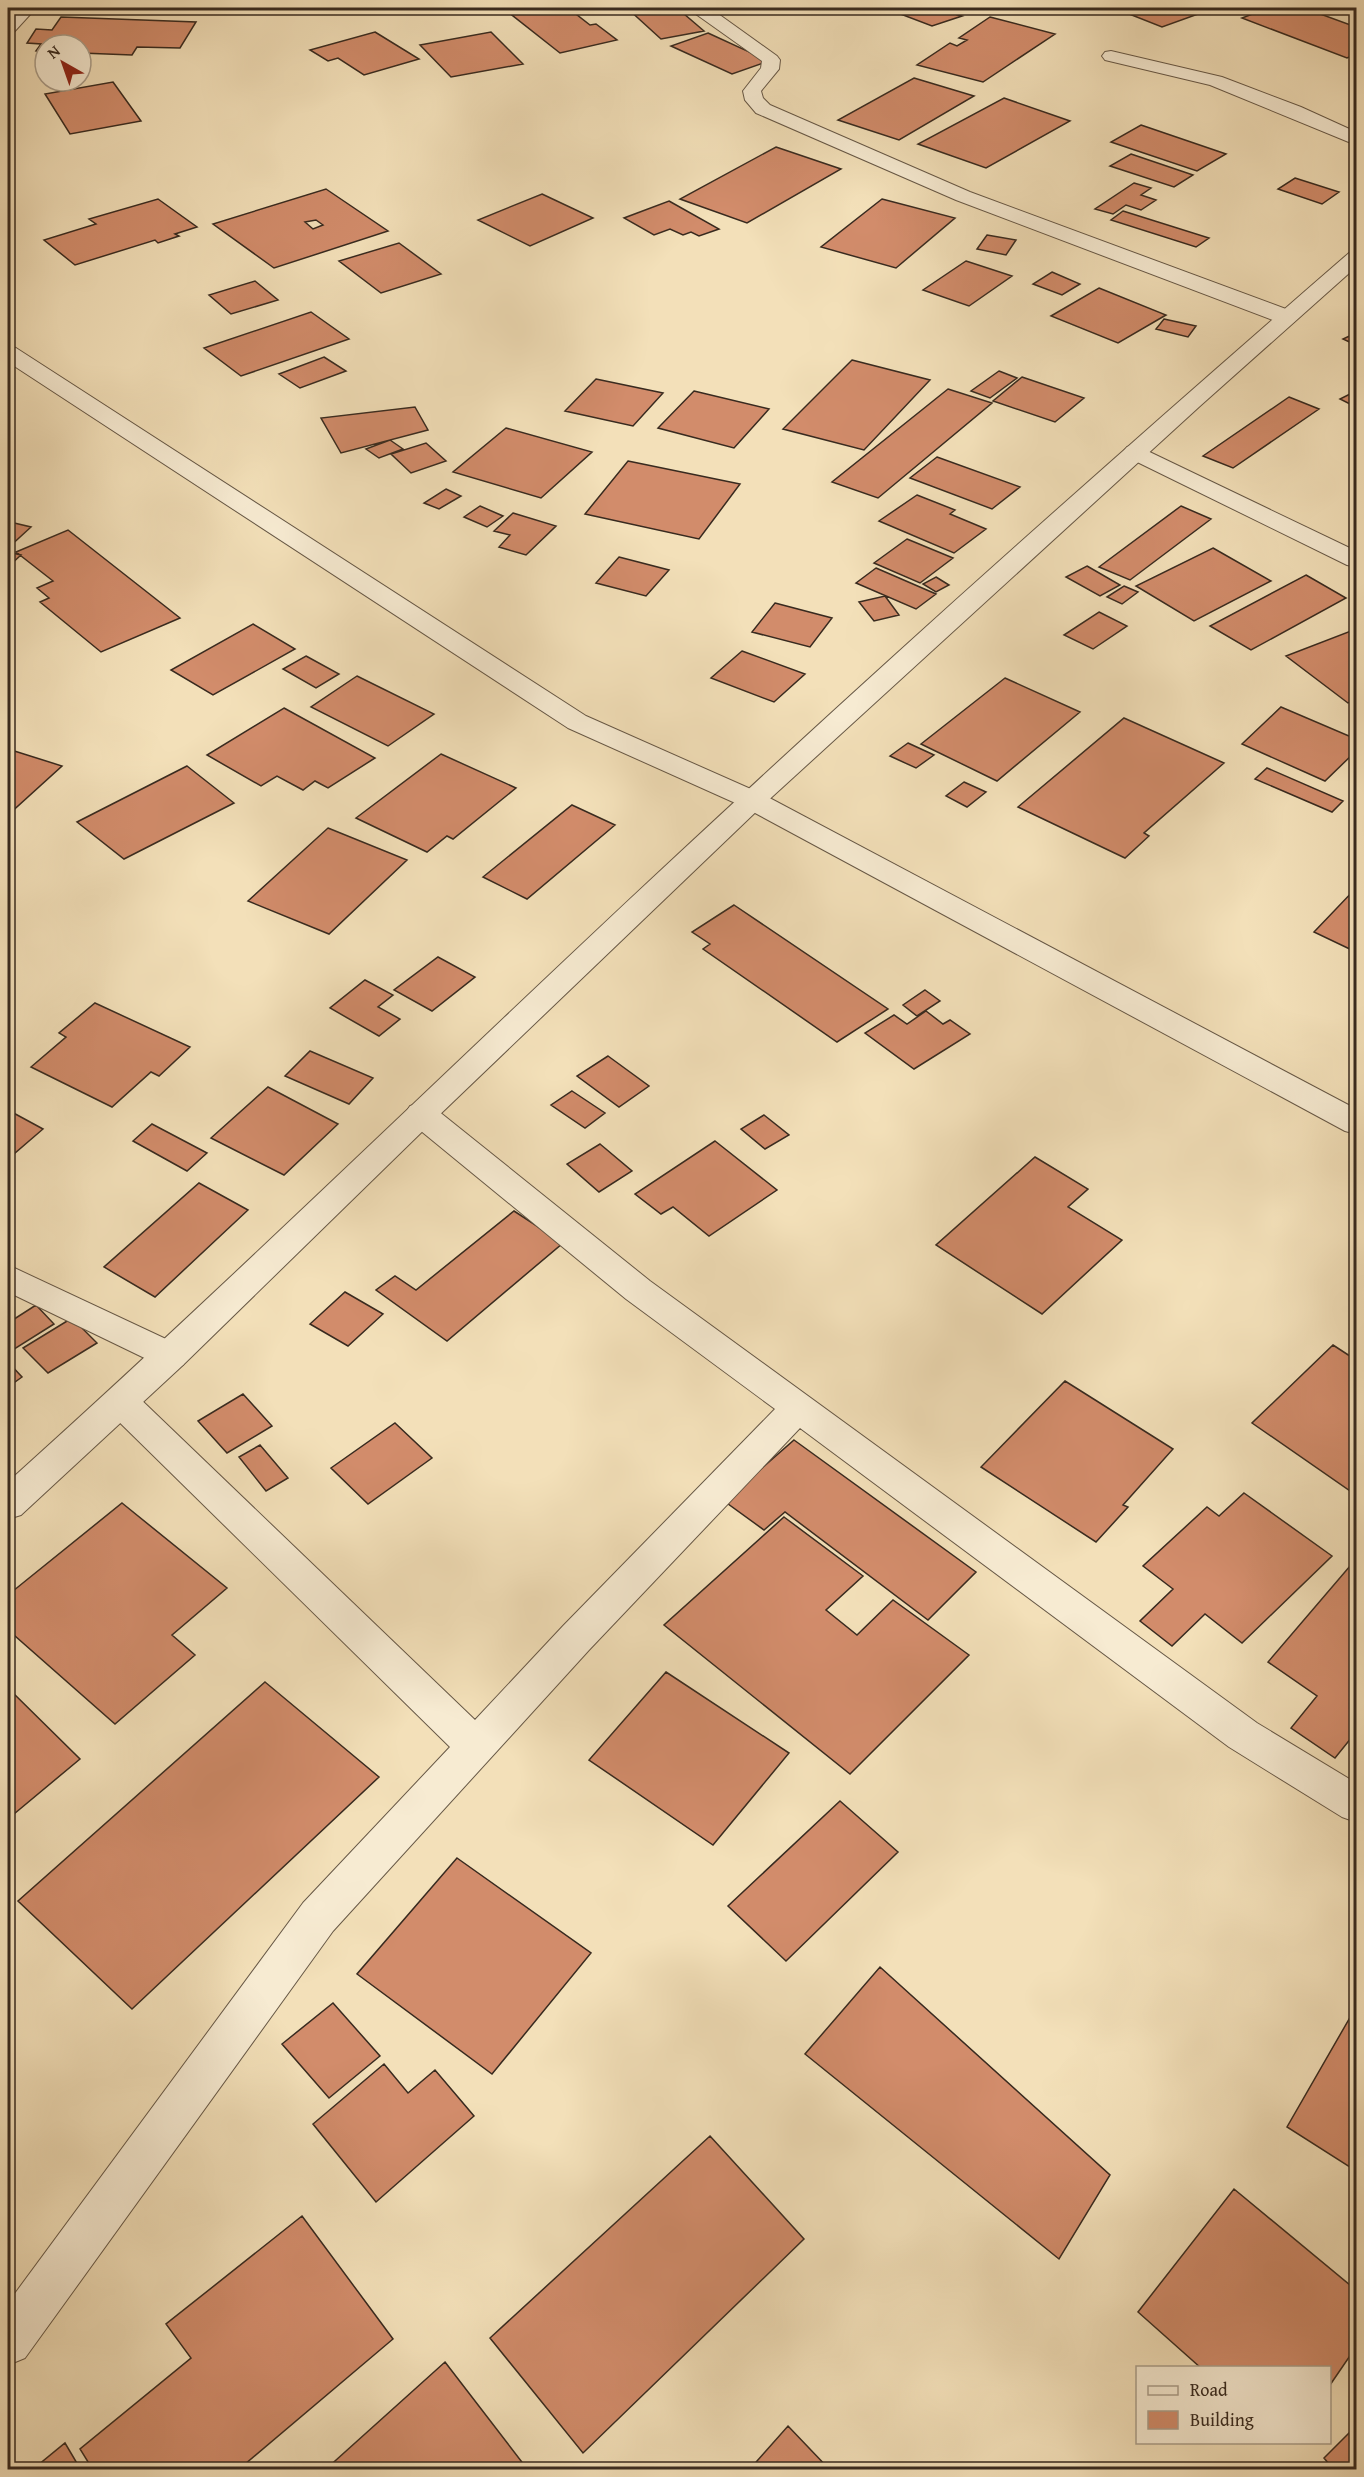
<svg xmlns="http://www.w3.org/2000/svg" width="1364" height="2477" viewBox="0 0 1364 2477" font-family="'Gentium Book Plus',serif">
  <rect width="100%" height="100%" fill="#f3e0b9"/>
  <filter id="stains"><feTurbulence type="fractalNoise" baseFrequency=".00333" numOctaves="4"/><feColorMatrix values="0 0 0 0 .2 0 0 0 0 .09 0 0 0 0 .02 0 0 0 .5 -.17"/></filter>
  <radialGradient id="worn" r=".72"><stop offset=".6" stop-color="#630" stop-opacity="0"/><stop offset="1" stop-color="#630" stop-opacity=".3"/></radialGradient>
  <path fill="#d28c6b" stroke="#382a1f" stroke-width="1.5" fill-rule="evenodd" d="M97,8H163L160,11Z
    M233,8H308L305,13L231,10Z
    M503,8H579L584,12L576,14L590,25L596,24L617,40L560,53Z
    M627,8H677L704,31L661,39Z
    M896,8H977L958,15L962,16L932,26L890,10Z
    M1114,8H1209L1212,9L1162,27Z
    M1268,8H1304L1356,27V54L1347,58L1242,18Z
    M61,17L196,22L180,48L137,47L132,55L81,53V45H45V52L36,51L41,44L27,43L36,29L52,30Z
    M990,17L1055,34L983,82L917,65L950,43L957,46L967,40L959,38Z
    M375,32L419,59L364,75L338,58L328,61L310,50Z
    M491,32L523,64L451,77L420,45Z
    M708,33L769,61L732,74L671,46Z
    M914,78L974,96L899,140L838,120Z
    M113,82L141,121L70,134L45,94Z
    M1004,98L1070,121L986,168L918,144Z
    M1141,125L1226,154L1197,171L1111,142Z
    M776,147L841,169L747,223L680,199Z
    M1131,154L1193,175L1174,187L1110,166Z
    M1295,178L1339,192L1322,204L1278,189Z
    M1134,183L1151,188L1141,195L1156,200L1141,210L1126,205L1113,214L1095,209Z
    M326,189L388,231L274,268L213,224ZM316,220L323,225L313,229L305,222Z
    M542,194L593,218L530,246L478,220Z
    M158,199L197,227L175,234L179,236L158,243L155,240L75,265L44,240L96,224L89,219Z
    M882,199L955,218L896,268L821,247Z
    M669,201L719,229L699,236L691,232L683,235L670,229L654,235L624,218Z
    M1123,211L1209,238L1196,247L1111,220Z
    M987,235L1016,240L1006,255L977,249Z
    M399,243L441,274L381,293L339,261Z
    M966,261L1012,276L969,306L923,290Z
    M1052,272L1080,284L1062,295L1033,284Z
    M255,281L278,300L231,314L209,295Z
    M1099,288L1166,315L1118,343L1051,316Z
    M311,312L349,339L241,376L204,348Z
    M1164,319L1196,326L1188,337L1156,329Z
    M1356,333V345L1343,339Z
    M324,357L346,371L300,388L279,374Z
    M852,360L930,380L864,450L783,429Z
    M999,371L1017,378L990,398L971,391Z
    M1022,377L1084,398L1055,422L993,401Z
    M596,379L663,393L633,426L565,411Z
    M948,389L992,403L878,498L832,482Z
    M694,391L769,409L734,448L658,428Z
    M1356,391V407L1340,399Z
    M1289,397L1319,409L1233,468L1203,456Z
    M415,407L428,430L341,453L321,418Z
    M506,428L592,452L541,498L453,472Z
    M390,440L403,449L379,458L366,449Z
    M426,443L446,461L411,473L391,454Z
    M937,457L1020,487L992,509L910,478Z
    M628,461L740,484L699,539L585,514Z
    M446,489L461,496L439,509L424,503Z
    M917,495L955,510L950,514L986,529L954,553L879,521Z
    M480,506L503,516L487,527L464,517Z
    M1181,506L1211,519L1130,580L1099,567Z
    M513,513L556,526L526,555L499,547L510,535L494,531Z
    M10,522L31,527L8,548V524Z
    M68,530L180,618L101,652L40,602L49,598L37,588L53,581L16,552Z
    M907,539L953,558L920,583L874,563Z
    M1213,548L1271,581L1194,621L1136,586Z
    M8,552L21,555L8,567Z
    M619,557L669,570L646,596L596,583Z
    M1087,566L1120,585L1100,596L1066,577Z
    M876,568L936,594L916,609L856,583Z
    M1306,575L1346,598L1251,650L1210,626Z
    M936,577L949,585L936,592L923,584Z
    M1124,586L1138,592L1122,604L1107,597Z
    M885,596L899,615L874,621L859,602Z
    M775,603L832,618L810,647L752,632Z
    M1099,612L1127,626L1093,649L1064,635Z
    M253,624L295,649L213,695L171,670Z
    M1356,629V700L1348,703L1286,656Z
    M742,651L805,674L774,702L711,678Z
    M306,656L339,674L316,688L283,669Z
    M357,676L434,714L388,746L311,707Z
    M1005,678L1080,712L997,781L921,744Z
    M1281,707L1356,739V751L1325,781L1242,744Z
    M284,708L375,758L328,788L315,781L303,790L277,776L261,786L207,755Z
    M1124,718L1224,763L1144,833L1149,836L1125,858L1018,807Z
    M908,743L934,755L916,768L890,756Z
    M8,749L62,766L8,815Z
    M441,754L516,788L453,839L447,836L427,852L356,818Z
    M187,766L234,803L124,859L77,822Z
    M1267,768L1343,801L1332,812L1255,779Z
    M964,782L986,792L967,807L946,796Z
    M572,805L615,825L527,899L483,877Z
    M328,828L407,860L329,934L248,901Z
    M1356,888V952L1314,932Z
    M734,905L888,1009L837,1042L703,949L710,944L692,932Z
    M438,957L475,977L432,1011L394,990Z
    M365,980L393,995L378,1007L400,1019L379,1036L330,1008Z
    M925,990L940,1001L917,1016L903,1005Z
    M95,1003L190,1047L159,1076L151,1072L112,1107L31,1067L66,1037L59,1033Z
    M926,1011L943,1024L950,1020L970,1034L914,1069L865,1033L894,1015L907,1024Z
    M310,1051L373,1078L349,1104L285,1076Z
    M608,1056L649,1086L619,1107L577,1076Z
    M268,1087L338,1124L284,1175L211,1138Z
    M572,1091L605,1113L585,1128L551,1105Z
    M8,1110L43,1129L8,1159Z
    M764,1115L789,1135L765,1149L741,1129Z
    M152,1124L207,1153L187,1171L133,1141Z
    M715,1141L777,1190L709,1236L673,1207L661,1214L635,1194Z
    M600,1144L632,1171L599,1192L567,1164Z
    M1035,1157L1088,1189L1068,1207L1122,1240L1042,1314L936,1245Z
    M199,1183L248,1210L155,1297L104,1267Z
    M514,1211L563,1243L447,1341L376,1290L395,1276L416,1290Z
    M345,1292L383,1314L348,1346L310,1324Z
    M36,1305L54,1324L8,1353V1323Z
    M72,1318L97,1343L48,1373L23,1348Z
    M1333,1345L1356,1360V1495L1252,1423Z
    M8,1362L22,1377L8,1387Z
    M1065,1381L1173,1449L1123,1505L1128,1507L1096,1542L981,1467Z
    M243,1394L272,1426L227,1453L198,1421Z
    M395,1423L432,1458L368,1504L331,1468Z
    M794,1440L976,1572L928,1620L785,1512L764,1530L724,1501Z
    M260,1445L288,1478L266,1491L239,1457Z
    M1244,1493L1332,1556L1242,1643L1205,1614L1172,1646L1140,1621L1173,1589L1143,1566L1207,1507L1219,1516Z
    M122,1503L227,1588L172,1635L195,1655L115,1724L15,1636L8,1642V1595Z
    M784,1517L863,1576L826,1610L857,1635L893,1600L969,1655L850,1774L664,1625Z
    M1356,1559V1732L1335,1758L1291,1728L1317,1696L1268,1662Z
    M666,1672L789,1753L713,1845L589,1760Z
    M265,1682L379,1777L132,2009L18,1901Z
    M8,1688L80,1759L8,1819Z
    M840,1801L898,1852L786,1961L728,1906Z
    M457,1858L591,1953L492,2074L357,1974Z
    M880,1967L1110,2175L1059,2259L805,2054Z
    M333,2003L380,2056L329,2098L282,2044Z
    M1356,2007V2171L1287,2127Z
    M384,2064L408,2093L435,2070L474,2116L376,2202L313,2124Z
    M710,2136L804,2239L583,2453L490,2338Z
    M1234,2189L1356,2290V2347L1330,2385V2368H1201L1138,2312Z
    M302,2216L393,2339L238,2470H93L80,2449L191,2358L166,2324Z
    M445,2362L528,2470H325Z
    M788,2426L830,2470H749Z
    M1356,2426V2470H1334L1324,2458Z
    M65,2443L81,2470H32Z"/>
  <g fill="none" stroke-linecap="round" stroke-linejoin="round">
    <g stroke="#675846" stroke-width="2">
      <path id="minor" d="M18,8H36L14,32L8,33V18Z
        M691,8H710L777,56L780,60L779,69L761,91L763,98L770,105L970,192L1294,312L1297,317L1294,322L1286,323L1278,322L956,200L756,113L745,100L743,91L761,68L762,61L693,12Z
        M1111,51L1222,77L1301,107L1356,132V145L1210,85L1105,60L1102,56L1105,52Z
        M8,346L16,348L586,716L762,794L1356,1109V1134L1345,1131L742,806L568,728L8,362Z
        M1135,445L1356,551V567L1347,565L1127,457L1123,452L1127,447Z
        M421,1103L432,1106L650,1281L1257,1723L1356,1783V1822L1342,1817L1229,1747L800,1428L589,1650L333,1931L25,2358L8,2365V2303L303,1903L450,1747L109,1412L103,1402L109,1392L121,1388L133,1392L475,1720L563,1626L775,1409L626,1299L410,1122L405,1114L410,1106Z
        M8,1265L183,1347L188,1356L183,1365L171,1369L159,1365L8,1292Z"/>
    </g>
    <g stroke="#675846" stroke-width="2">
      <path id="tertiary" d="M1356,251V267L1200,406L762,806L432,1122L183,1365L21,1515L8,1519V1482C257,1258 495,1022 742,795C941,611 1144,431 1349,253Z"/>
    </g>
    <use href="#minor" fill="#f7ebd2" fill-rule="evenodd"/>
    <use href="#tertiary" fill="#f7ebd2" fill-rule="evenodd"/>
  </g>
  <rect width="1364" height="2477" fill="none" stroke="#f3e0b9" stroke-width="30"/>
  <rect x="9" y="9" width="1346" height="2459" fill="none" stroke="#382a1f" stroke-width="3"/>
  <rect x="15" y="15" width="1334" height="2447" fill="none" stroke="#382a1f" stroke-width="1.5"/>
  <rect x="1136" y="2366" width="195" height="78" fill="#f7ebd2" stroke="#ab9e8a" stroke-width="1.5"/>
  <rect x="1148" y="2386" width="30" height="9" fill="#f7ebd2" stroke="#ab9e8a" stroke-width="1.5"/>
  <text x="1190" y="2396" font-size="18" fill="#382a1f">Road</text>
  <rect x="1148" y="2411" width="30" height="18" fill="#d28c6b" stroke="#ab9e8a" stroke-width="1.5"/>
  <text x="1190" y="2426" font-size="18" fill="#382a1f">Building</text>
  <g transform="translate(63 63) rotate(320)"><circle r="28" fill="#f7ebd2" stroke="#ab9e8a" stroke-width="1.5"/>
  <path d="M0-4.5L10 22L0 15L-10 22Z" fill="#8f2418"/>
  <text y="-9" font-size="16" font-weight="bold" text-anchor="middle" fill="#382a1f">N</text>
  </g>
  <rect width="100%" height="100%" filter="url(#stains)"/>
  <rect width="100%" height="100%" fill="url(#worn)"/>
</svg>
